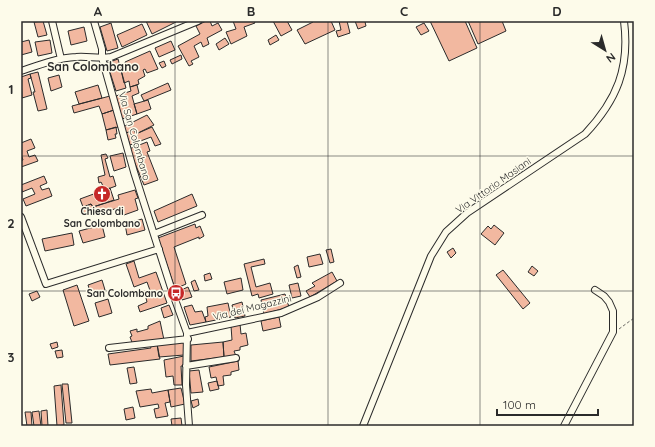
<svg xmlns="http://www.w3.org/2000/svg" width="655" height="447" viewBox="0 0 655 447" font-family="Quicksand,sans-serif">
  <rect width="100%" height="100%" fill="#fdfbea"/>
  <path fill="#f2b8a0" stroke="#2b2b2b" d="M43,21L47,35L38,37L34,22Z
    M146,21H176V22L152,34Z
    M206,21H210L212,26L218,23L222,30L207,38L209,44L203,47L201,42L194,46L199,57L191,61L193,64L189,66L178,46L200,34L196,26Z
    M233,21H254L255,23L244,27L247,36L231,44L226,32L236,29Z
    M273,21H287L292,30L281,36Z
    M313,21H331L335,30L305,44L297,30L313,22Z
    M339,21H347L350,33L338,37L336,31L341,30Z
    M355,21H367L365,22L366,26L358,29Z
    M430,21H465L477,48L449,61Z
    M468,21H502L506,31L478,44Z
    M111,23L118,48L107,51L100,27Z
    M424,23L429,31L421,35L416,27Z
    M142,24L147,35L122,47L117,35Z
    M84,27L87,41L71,45L68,31Z
    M276,35L279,40L270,45L268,40Z
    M225,38L229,44L219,50L216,44Z
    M29,40L32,52L21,55V42Z
    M50,40L52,53L38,56L35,42Z
    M171,41L175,50L159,57L155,48Z
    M150,51L158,69L147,73L145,69L143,70L145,76L138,80L139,84L130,87L129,81L124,83L121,70L128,68L125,62Z
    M181,55L182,59L172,64L170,60Z
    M118,59L126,88L116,91L107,63Z
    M164,61L166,66L162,68L159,63Z
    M38,72L47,109L38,111L33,92H35L30,74Z
    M30,74L31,78L28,79L32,95L22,98L21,77Z
    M59,75L62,87L51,91L48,78Z
    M168,83L171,90L144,101L141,95Z
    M98,85L102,98L79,104L75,92Z
    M137,85L139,93L132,96L137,114L122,119L116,96L131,91L130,87Z
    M110,96L114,110L102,114L99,106L74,113L72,106Z
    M148,100L151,109L137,114L134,104Z
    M114,110L118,127L106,130L102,114Z
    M147,115L154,125L136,134L134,130L126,133L123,127Z
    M116,127L117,134H115L116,138L108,140L106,130Z
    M152,127L161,144L155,146L151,137L130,145L126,133L134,130L136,134Z
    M31,139L35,148L27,151L29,157L35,155L38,161L21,167V161L23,160L21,154V143Z
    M147,142L150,151L147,152L158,180L144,185L129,149Z
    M123,153L126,167L114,171L110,156Z
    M106,154L108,158L105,159L110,177L113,176L116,186L105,190L101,182L99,183L98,177L105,175L101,155Z
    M44,176L47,183L40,186L42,190L49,188L52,196L26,206L23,199L35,194L32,188L22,192L21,185Z
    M110,188L114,200L93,207L91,204L83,207L80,199Z
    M135,190L138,198L135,199L138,210L124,215L121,207L105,212L104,209L84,214L82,208L91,204L93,207L119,199L118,195Z
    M192,194L197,206L158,222L154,211Z
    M142,219L145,230L127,235L125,224Z
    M195,224L196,228L200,226L204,236L199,239V237L174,247L186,284L175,289L158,238Z
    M102,225L105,237L83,243L79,231Z
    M494,225L504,233L495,245L481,234L488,226L491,229Z
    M72,233L74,245L45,251L42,239Z
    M453,248L456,253L451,258L447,252Z
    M331,249L334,262L330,263L326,250Z
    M320,254L323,264L309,267L307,257Z
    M264,259L265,264L251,267L256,287L270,283L273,294L259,298L258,294L252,296L244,264Z
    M134,261L139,278L156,272L167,303L140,312L138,306L147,302L146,298L152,296L147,282L134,287L126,264Z
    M298,265L301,277L297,278L294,267Z
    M532,266L538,271L534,276L528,272Z
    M503,270L530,303L523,309L496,275Z
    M332,272L337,281L310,297L306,291L315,286L312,283Z
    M210,273L212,279L205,281L204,275Z
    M241,278L243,290L227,294L224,282Z
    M102,280L105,290L91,295L88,285Z
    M195,280L199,290L194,291L191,282Z
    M298,283L301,296L292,298L289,285Z
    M77,285L89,321L74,326L63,290Z
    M188,287L192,297L182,300L179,291Z
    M37,291L40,297L32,301L29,294Z
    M285,294L289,307L264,314L261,300Z
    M108,299L112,313L99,317L95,303Z
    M242,302L245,316L235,318L232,305Z
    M228,303L231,317L206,322L205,317L208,316L207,307Z
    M169,305L173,315L164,318L161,308Z
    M192,305L195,312L202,311L206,322L190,325L184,307Z
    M279,317L281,327L263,331L261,321Z
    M160,321L164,340L133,345L130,337L132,336L130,331L137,329V332L148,329V326Z
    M240,324L241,334L246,333L248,345L240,347V350L234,351L236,356L224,357L223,342L232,340L231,326Z
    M57,342L58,347L52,349L50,344Z
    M185,342L184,355L159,357L157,344Z
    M223,342L224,357L191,361V345Z
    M157,344L160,359L110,365L108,354L151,348L150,345Z
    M62,350L63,357L57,358L55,351Z
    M184,356V366H181L182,385H174L173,376L166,377L164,360Z
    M238,361L239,370L231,372V375L223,376L224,385L218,386L216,377L211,378L209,367Z
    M134,367L137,383L130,384L127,368Z
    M199,370L203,392L191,393L189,371Z
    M217,381L219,389L210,391L208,383Z
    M62,384H68L72,423H66Z
    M61,385L64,425L57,426L54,386Z
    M181,388L185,404L171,407L168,390Z
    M151,389L152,393L168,390L170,402L165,403L168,416L156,418L154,409L159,408L158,404L140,407L136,391Z
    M198,399L199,405L193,408L191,401Z
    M133,407L135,418L126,420L124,409Z
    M47,410L48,426H42L41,411Z
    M39,411L41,426H34L32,412Z
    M25,412H31L32,426H27Z
    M181,418L182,426H172L171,419Z"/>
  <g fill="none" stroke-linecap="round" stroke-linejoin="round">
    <g stroke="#2b2b2b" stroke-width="8">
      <path id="street" d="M52,21L61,59
        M94,21L102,49V58L134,172L173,294L187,333L186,385L189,426
        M21,71C39,65 57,58 76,57C88,56 99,59 111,57L198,21
        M21,217L46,284L159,249
        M154,234L202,215
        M187,333L281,313L318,297L340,283
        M109,348L188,339
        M186,366L236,358
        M363,426L431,256L446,232L467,213L585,134C617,100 630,68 624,21
        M564,426L613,332V311L609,302L604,296L595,290"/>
    </g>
    <path stroke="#6a6964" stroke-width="1" stroke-dasharray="3 2" stroke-linecap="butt" d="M619,329L634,318"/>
    <use href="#street" stroke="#fdfbea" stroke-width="6"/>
  </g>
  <path fill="none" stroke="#2b2b2b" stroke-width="1" stroke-opacity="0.55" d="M175,21V426M328,21V426M480,21V426M21,156H634M21,291H634"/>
  <defs>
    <g id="church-disc" transform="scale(0.9)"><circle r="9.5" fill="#c62828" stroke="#fdfbea"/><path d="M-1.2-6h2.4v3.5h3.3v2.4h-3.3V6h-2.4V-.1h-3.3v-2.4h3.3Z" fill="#fff"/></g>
    <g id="bus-disc" transform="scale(0.9)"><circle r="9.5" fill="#c62828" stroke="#fdfbea"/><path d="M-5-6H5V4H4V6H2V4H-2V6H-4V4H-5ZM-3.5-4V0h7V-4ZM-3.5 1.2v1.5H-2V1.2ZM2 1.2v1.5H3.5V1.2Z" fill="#fff"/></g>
  </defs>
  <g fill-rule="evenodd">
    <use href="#church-disc" x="102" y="194"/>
    <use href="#bus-disc" x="176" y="293"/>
  </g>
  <g text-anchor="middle" stroke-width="3" stroke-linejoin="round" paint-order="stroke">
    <g font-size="10" fill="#2b2b2b" stroke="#fdfbea">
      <text transform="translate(135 136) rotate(74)" y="4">Via San Colombano</text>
      <text transform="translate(493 185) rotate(-35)" y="4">Via Vittorio Masiani</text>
      <text transform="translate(252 307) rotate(-14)" y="4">Via dei Magazzini</text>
    </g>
    <g font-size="10" font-weight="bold" fill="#2b2b2b" stroke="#fdfbea">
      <text x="102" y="215">Chiesa di<tspan x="102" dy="12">San Colombano</tspan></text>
      <text x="163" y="297" text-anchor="end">San Colombano</text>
    </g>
    <g font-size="12" font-weight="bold" fill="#2b2b2b" stroke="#fdfbea">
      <text x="93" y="71">San Colombano</text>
    </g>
  </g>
  <rect width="655" height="447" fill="none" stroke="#fdfbea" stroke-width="44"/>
  <g transform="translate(605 50) rotate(143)" stroke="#fdfbea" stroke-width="3" paint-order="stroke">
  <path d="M0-3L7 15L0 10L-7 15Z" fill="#2b2b2b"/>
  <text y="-6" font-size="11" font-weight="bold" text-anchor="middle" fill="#2b2b2b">N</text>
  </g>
  <path d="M497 409v6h101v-6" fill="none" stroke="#2b2b2b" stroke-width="2"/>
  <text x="503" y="409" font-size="12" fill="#2b2b2b" stroke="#fdfbea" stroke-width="3" paint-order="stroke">100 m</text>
  <rect x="22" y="22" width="611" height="403" fill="none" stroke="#2b2b2b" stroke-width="1.5"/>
  <g font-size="13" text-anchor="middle" font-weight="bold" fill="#2b2b2b">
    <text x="98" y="16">A</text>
    <text x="251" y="16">B</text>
    <text x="404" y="16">C</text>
    <text x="557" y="16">D</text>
    <text x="11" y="94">1</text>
    <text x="11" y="228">2</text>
    <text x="11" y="362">3</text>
  </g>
</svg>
